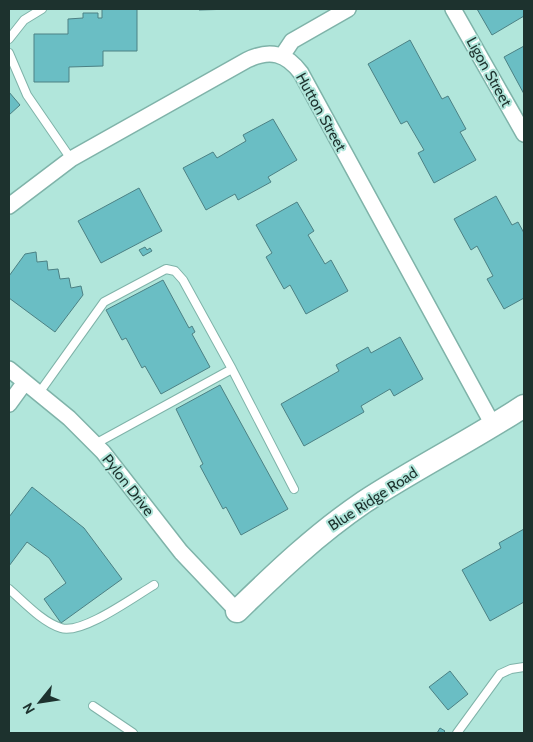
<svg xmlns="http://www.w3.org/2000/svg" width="533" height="742" viewBox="0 0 533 742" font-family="Cabin,sans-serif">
  <rect width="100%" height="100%" fill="#b1e6db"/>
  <path fill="#6abec4" stroke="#4c8184" d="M102,9H137V51H103V66L69,67V82H34V34H68V19L83,18V13H98V18H102Z
    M199,9H234L199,10Z
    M477,9H524V16L492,35Z
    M410,40L442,99L448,96L466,129L460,132L476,160L434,183L418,153L424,150L407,121L401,124L368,64Z
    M524,46V94L504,57Z
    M9,92L20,105L9,115Z
    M273,119L297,160L268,177L271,182L238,200L235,194L206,210L183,168L213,152L217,158L246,141L243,135Z
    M139,188L162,231L101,263L78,221Z
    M496,196L512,225L518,222L524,233V298L504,309L487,279L493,276L477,246L471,250L454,219Z
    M297,202L314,231L308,235L325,264L331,260L348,291L306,314L290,285L284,289L266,257L272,253L256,225Z
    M145,247L147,250L150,248L152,251L143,256L139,250Z
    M36,252L37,262L47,261L48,270L58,269L60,279L69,278L71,288L81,286L83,295L55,332L9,298V276L25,254Z
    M163,280L189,328L192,326L195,332L192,334L210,367L161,394L145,366L142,368L126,338L122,340L106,310Z
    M400,337L423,379L394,396L390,389L361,406L364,412L304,446L281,404L339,371L336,365L368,347L371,353Z
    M220,385L288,509L241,535L226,507L223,509L200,466L203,464L176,409Z
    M32,487L84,528L122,579L61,623L44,599L66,583L49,558L27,542L9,566V517Z
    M524,529V602L490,621L462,570L501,548L499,543Z
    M450,671L468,694L448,710L429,687Z
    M440,728L445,731L443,733H437Z"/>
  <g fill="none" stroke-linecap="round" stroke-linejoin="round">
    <g stroke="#7fb3a9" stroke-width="10">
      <path id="lane" d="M9,39L24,20L42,9
        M9,53L27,95L71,159
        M39,393L104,302L166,269L175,271L183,280L232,369L294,489
        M95,444L232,369
        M9,589C24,602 42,622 61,628C82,635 135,596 154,585
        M93,706L133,733
        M457,733L500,674L511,669L524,667"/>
    </g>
    <g stroke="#7fb3a9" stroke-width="18">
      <path id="street" d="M453,9L524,134
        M282,56L292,41L348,9
        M9,206L71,159L247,60C270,49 286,53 301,73L493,425
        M9,369L69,418L103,452L181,552L237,611
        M9,404L25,382"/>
    </g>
    <g stroke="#7fb3a9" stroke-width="25">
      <path id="primary" d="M237,611C277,572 317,534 364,502C416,468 472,440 524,406"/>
    </g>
    <use href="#lane" stroke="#fff" stroke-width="8"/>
    <use href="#street" stroke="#fff" stroke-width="15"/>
    <use href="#primary" stroke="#fff" stroke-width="22"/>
  </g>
  <g text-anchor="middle" stroke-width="4" stroke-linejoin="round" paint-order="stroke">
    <g font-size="15" fill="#1d322e" stroke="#b1e6db">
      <text transform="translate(489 72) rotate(61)" y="5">Ligon Street</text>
      <text transform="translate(321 112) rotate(61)" y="5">Hutton Street</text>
      <text transform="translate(128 485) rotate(52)" y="5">Pylon Drive</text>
      <text transform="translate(373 499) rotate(-33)" y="5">Blue Ridge Road</text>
    </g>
  </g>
  <rect width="533" height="742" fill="none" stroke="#1d322e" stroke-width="20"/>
  <g transform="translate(40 702) rotate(240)" stroke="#b1e6db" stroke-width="4" paint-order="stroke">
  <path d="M0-4L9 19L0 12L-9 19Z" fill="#1d322e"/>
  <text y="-8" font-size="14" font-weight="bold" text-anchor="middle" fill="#1d322e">N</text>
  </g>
</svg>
